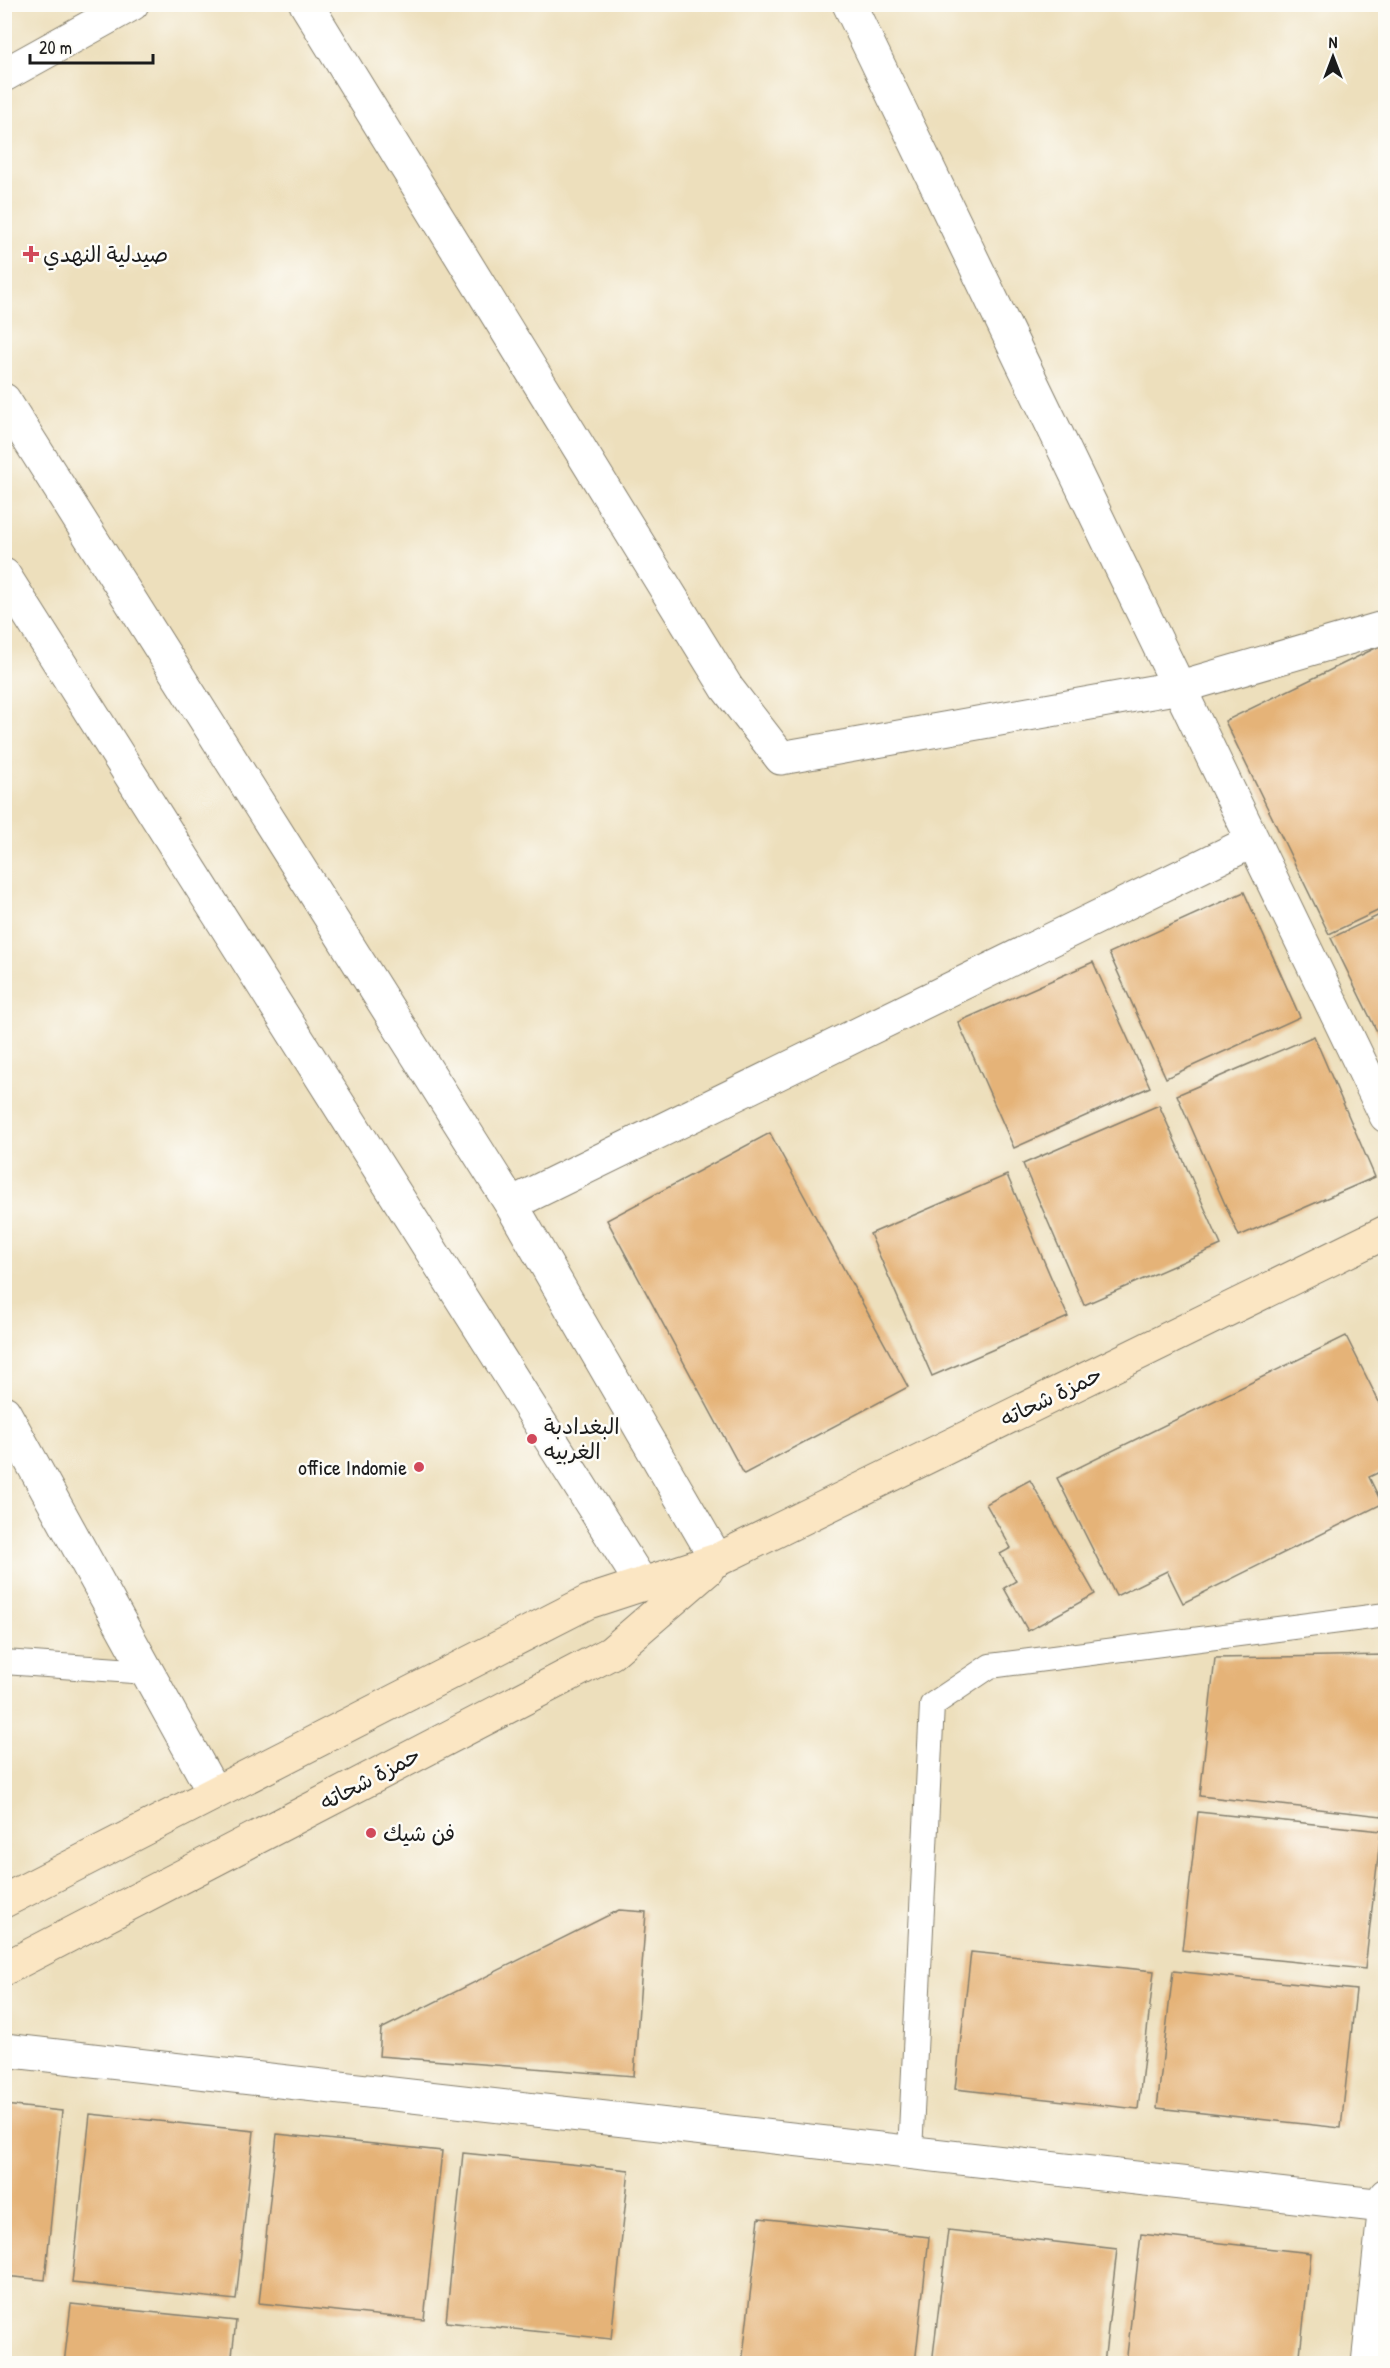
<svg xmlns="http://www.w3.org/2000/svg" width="1390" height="2368" viewBox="0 0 1390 2368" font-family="'Patrick Hand','Playpen Sans Arabic',sans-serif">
  <rect width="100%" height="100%" fill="#fdfcf7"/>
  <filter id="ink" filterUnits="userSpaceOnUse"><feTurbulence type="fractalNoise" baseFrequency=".0167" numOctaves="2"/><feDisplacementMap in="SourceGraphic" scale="12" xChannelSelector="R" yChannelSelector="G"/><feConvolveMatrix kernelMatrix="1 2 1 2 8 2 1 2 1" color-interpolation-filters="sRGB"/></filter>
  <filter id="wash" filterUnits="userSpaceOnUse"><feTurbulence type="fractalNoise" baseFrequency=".008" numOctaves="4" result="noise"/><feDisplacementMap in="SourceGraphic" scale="24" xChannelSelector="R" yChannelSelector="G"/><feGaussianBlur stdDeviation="1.35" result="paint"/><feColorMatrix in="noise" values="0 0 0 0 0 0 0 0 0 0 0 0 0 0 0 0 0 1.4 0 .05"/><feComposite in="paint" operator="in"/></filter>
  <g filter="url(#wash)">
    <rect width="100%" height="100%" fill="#eddfbc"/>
    <g id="blocks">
      <path fill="#e5b378" d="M1386,643V907L1329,934L1225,721Z
        M1244,892L1300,1017L1166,1078L1109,953Z
        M1386,912V1050L1331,938Z
        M1093,962L1150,1087L1014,1148L958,1022Z
        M1314,1036L1375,1177L1239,1236L1177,1095Z
        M1159,1105L1221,1245L1084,1305L1023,1164Z
        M770,1133L908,1387L744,1474L607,1220Z
        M1007,1175L1068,1317L932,1376L870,1234Z
        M1346,1336L1386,1416V1469L1369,1477L1382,1504L1183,1603L1167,1571L1116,1596L1057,1478Z
        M1030,1480L1095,1594L1028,1631L1004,1588L1016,1581L1000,1554L1011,1548L986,1504Z
        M1386,1655V1791L1382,1816L1200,1796L1215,1658Z
        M1198,1812L1381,1831L1365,1969L1182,1950Z
        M619,1910L646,1912L634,2076L379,2056L381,2029Z
        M971,1952L1154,1971L1138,2109L955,2089Z
        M1173,1971L1356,1990L1341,2128L1157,2108Z
        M4,2105L62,2111L45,2280L4,2276Z
        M90,2114L254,2131L236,2300L72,2283Z
        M277,2134L442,2151L424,2320L259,2303Z
        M463,2153L629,2170L611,2339L446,2322Z
        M759,2218L929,2237L915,2364H742Z
        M948,2230L1117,2249L1104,2364H932Z
        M1141,2234L1311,2253L1299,2364H1126Z
        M71,2304L236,2321L231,2364H64Z"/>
    </g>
  </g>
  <g filter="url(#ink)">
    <use href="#blocks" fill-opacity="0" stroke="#847e6c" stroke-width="1.5"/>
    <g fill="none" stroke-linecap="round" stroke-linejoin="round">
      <g stroke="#847e6c" stroke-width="26">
        <path id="service" d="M4,1662L147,1672
          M910,2152L932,1705L990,1666L1386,1615"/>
      </g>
      <g stroke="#847e6c" stroke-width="35">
        <path id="minor" d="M306,4L727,688L781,758L1180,687L1386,627
          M849,4L1386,1116
          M4,75L132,4
          M4,400L511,1204L717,1560
          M4,575L642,1584
          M511,1204L1253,841
          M4,1412L214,1793
          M4,2050L1384,2206
          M1368,2364L1386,2195"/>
      </g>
      <g stroke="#847e6c" stroke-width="35">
        <path id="secondary" d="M4,1901L588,1602L717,1560L1386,1232
          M4,1969L611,1653L707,1570"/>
      </g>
      <use href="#service" stroke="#fff" stroke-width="24"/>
      <use href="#minor" stroke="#fff" stroke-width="33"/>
      <use href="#secondary" stroke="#fbe6c3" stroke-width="33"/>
    </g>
  </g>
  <g fill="#d1495b" stroke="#fdfcf7" stroke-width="2">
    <path d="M28 245h6v6h6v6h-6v6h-6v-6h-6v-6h6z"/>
    <circle cx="532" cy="1439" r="6"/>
    <circle cx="419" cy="1467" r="6"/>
    <circle cx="371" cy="1833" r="6"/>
  </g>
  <g text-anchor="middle" stroke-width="5" stroke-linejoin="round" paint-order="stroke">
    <g font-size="22" fill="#1c1c1c" stroke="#fdfcf7" text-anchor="start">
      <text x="43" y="262">صيدلية النهدي</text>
      <text x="544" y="1434">البغدادبة<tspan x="544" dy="25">الغربيه</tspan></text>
      <text x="407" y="1475" text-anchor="end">office Indomie</text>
      <text x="383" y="1841">فن شيك</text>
    </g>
    <g font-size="22" fill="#1c1c1c" stroke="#fdfcf7">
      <text transform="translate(1051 1396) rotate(-26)" y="8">حمزة شحاته</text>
      <text transform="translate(370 1778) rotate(-28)" y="8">حمزة شحاته</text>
    </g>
  </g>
  <rect width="1390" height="2368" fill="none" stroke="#fdfcf7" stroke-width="24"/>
  <g transform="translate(1333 57)" stroke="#fdfcf7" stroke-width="4.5" paint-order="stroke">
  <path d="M0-4.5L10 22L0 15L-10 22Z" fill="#1c1c1c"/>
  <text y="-9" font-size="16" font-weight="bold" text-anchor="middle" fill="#1c1c1c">N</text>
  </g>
  <path d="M30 54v9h123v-9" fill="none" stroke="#1c1c1c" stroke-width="3"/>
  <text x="39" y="54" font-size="18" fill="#1c1c1c" stroke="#fdfcf7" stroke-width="4.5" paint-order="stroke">20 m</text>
</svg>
